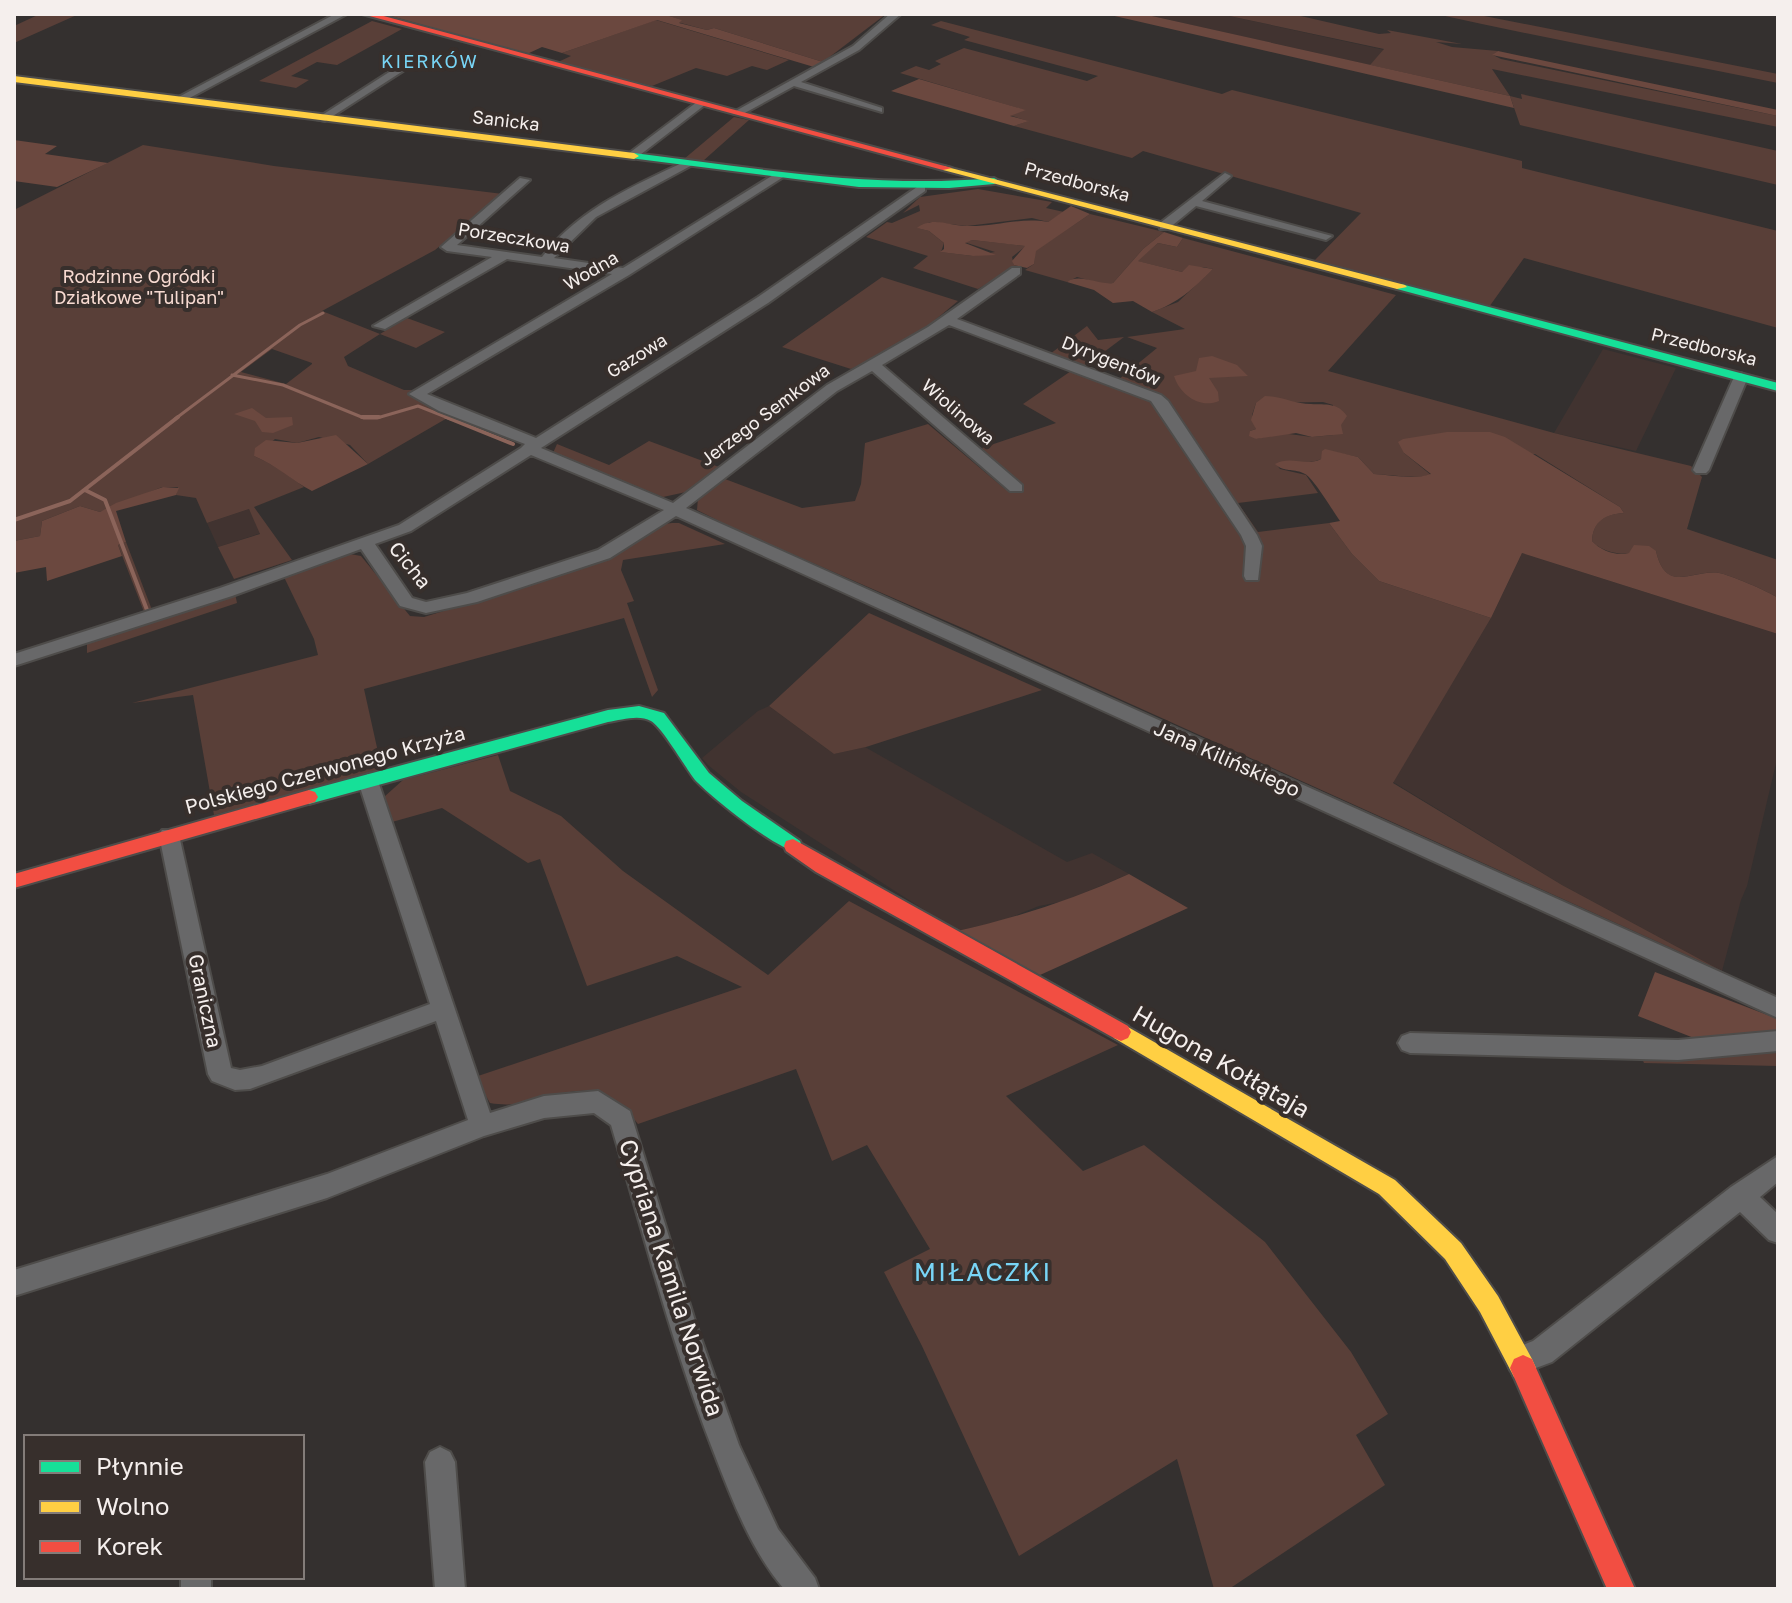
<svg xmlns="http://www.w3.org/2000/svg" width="1792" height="1603" viewBox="0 0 1792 1603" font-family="'Golos Text',sans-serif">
  <rect width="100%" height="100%" fill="#34302f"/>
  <path fill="#413330" d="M1143,14H1220L1385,50L1370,65Z
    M1603,349L1676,368L1636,451L1554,433Z
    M249,509L261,533L218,547L207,523Z
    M1522,553L1778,634V755L1747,886L1741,900L1722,971L1562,885L1393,782L1491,618Z
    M769,706L834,754L865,747L1067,862L1092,853L1129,874L1065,901L1039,906L1002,921L957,931L741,792L708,765L702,758L758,711Z"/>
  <path fill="#593f38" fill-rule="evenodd" d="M40,14H79L14,43V26Z
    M663,14H886L823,62L714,28L707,30L677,22L681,20Z
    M1220,14H1292L1379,34L1391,33L1387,30L1462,44L1436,42L1452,47L1498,51L1493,55L1501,59L1778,116V127L1492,69L1510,96L1522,99L1521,94L1778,151V185L1520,125L1510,96L1370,65L1384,49Z
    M1436,14H1474L1778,74V83C1664,60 1547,39 1436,14Z
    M656,20L789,60L767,70L752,66L727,76L696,68L652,86L558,62L571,56L562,53Z
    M372,21L402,29L337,65L317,62L291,76L309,80L296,88L259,81Z
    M941,21L1222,94L1232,90L1522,161V168L1778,231V328L1524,258L1489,307L1315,260L1361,213L1143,151L1132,158L1014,126L1028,121L1009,115L1025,110L900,73L916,66L929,70L941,64L935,61L964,48L1087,81L1098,76L964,40L970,37L931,25Z
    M734,117L749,120L703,161L684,159Z
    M143,145L274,166L503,194L435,250L322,311L380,334L407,318L445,332L416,348L380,334L344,357L348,366L404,390H412L410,395L449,417L368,464L350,445L319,437L297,443L275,439L254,456C273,464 287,475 304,487L254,507L292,560L234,579L218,547L260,534L249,509L207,523L196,498L176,495L178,487H162L100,512L80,506L42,521L40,536L14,541V210ZM272,349L312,363V364L286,384L241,372Z
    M978,189L1052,202L1046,208L1064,212L1048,222L1032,218L967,226L930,222L918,228L929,231L944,243L941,252L973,256L995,252L964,242L972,240L1026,246L1012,257L1014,265L1018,266L978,289L913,268L928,256L866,237L887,222L892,223L920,211L919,205L903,213L920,197Z
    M1090,214L1164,232L1143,249L1113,283L1103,284L1077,277L1067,282L1025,270L1034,264L1035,251Z
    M1183,238L1396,295L1328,371L1554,433L1691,466L1702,477L1687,529L1778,560V598C1768,591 1730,575 1719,573C1692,569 1666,595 1656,551C1634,553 1609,559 1592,541C1593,521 1605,514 1624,513L1620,507L1535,454L1404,453L1431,475C1414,479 1393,475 1374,474L1358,457L1325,450L1321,459C1312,464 1289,462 1276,464L1280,469L1306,475L1318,493L1238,503L1258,532L1329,523L1352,554L1379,581L1491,618L1393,783L1562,885L1722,971L967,630L741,532L697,510L698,498L725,479L802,508L855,501L861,484L865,443L928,424L1005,489L1017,486L982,448L1056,423L1023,404L1071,371L1132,391L1118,380L1157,348L1127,337L1185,329L1152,312L1178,302L1213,269L1203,267L1182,272L1137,261L1158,243L1177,247ZM1323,402L1333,405V435L1312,437L1281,433L1256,439L1250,431L1256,429L1252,415L1256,403Z
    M882,277L958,301L911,340L851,369L782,347Z
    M1087,326L1098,340L1124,337L1084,367L1050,354Z
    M649,441L719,467L686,492L663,497L553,453L557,444L609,465Z
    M672,523H679L725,544L623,560L621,570L634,601L627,603L658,690L652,697L624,618L364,689L382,770L214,815L193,695L132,703L318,655L314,639L284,577L350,554L361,556L410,616L424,617L599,563L664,524Z
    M126,542L152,610L144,612L118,545Z
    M235,593L237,603L87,653V642Z
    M869,613L1042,690L866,747L834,754L769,706Z
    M498,755L510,791L561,816L623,871L768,975L849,901L1118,1045L1006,1096L1083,1171L1144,1145L1265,1242L1351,1352L1388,1414L1356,1435L1385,1485L1229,1589H1214L1177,1459L1019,1556L922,1346L884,1272L930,1249L867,1145L832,1161L796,1069L638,1124C586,1057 550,1114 490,1103L475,1077L742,987L677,956L587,986L540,859L528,863L442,808L392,822L384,797L403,780Z
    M1778,1050V1066L1644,1063L1641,1056L1721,1057Z"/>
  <path fill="#6b483f" d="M390,14H663L682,20L679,23L707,30L714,28L823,62L814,67L657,20L562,53L542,47L527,54L387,15Z
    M1106,14H1143L1510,96L1514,108Z
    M1498,51L1778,110V116L1492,55Z
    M919,79L1026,110L1010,116L1029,121L1014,126L891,91Z
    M14,140L57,146L45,154L108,163L57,187L14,181Z
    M1071,206L1090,214L1036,251L1034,264L1027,268L1014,265L1012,261L1025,246L972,240L965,243L996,255L973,256L940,252L944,249V243L929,231L917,228C933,216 949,226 966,226C995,227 1019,217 1048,222Z
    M1164,232L1183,238L1177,247L1158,243L1138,261L1182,272L1189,265L1213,269C1193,289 1178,303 1152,312L1133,301L1113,303L1094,290L1067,282C1079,273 1098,285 1113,283L1143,249Z
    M1212,356L1237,365L1248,376L1209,378L1218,392L1219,401C1200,409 1180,395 1174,376L1196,371L1199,358Z
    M1265,396C1281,396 1295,404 1311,404C1326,405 1337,402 1347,416L1341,425L1343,434L1312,437L1296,433L1256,439L1249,436L1250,431L1256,429L1251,420L1256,403Z
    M252,408L266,418L292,417L293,425L273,433L262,432L255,421L234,414Z
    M1447,432H1490L1505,437L1620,507L1624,513C1606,514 1593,521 1592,541C1601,551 1616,556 1629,553L1634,545L1649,546L1656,551C1666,595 1693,569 1719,573C1730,575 1768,591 1778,598V634L1522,553L1491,618L1379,581L1352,554L1329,523L1340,521C1333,511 1314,479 1305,474C1295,468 1284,473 1275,464C1291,455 1306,467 1321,459L1322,451L1325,449L1358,457L1374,474C1392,475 1415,480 1431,474L1404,453L1398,442L1403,439Z
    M336,435L368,464L312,491C291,480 276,465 254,456L255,448L266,440L297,443Z
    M163,487L179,488L176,495L116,511L126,542L118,545L122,556L47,581L46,567L14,573V541L40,536L42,521L80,506L100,512L116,503Z
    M1129,874L1188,908L1040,975L957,931C1016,918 1074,899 1129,874Z
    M1655,972L1778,1019V1034L1699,1040L1638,1016Z"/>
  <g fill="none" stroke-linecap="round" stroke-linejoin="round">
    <path stroke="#8b645a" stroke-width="3" d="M232,375L283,385L364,418H377L418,406L451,419
      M175,419L300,325L323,313"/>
    <path stroke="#8b645a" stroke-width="4" d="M362,417H379
      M446,417L513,444
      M85,490L105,500L147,610
      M14,520L70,501L178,417"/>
    <g stroke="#4e4c4a" stroke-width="4">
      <path id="street" d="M335,14H347L182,102L173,100Z
        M890,14H901L859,50L801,82L882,108V112L794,86L741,115L732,113L853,46Z
        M394,69L403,71L325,121L316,119Z
        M697,102L706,104L636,158H628V154Z
        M686,161L696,163L596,217L554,258L623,268L778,172L788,174L629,275L427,394L536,438L758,297L917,187H925V191L768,303L541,448L673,503L827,385L928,327L1012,268H1020V274L957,319L1161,395L1168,401L1257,535L1262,546L1258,580H1246L1244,576L1246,546L1241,535L1151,401L949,325L882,365L1022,485V491H1010L872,371L837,391L686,508L1778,998V1018L676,516L610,558L477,602L426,613L400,606L361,549L232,596L14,666V654L220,588L399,525L521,448L525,444L439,411L409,394L612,274L507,259L385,329L373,326L492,257L447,251L441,247L520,178L530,180L457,245L542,257C579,209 633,186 686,161ZM531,455L664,510L598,550L467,593L426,602L412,598L375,544L411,531Z
        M1225,173L1231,176L1229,178L1202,201L1332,236L1326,240L1196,206L1168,229H1160V223Z
        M1741,373L1748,377L1709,470L1706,473H1696L1693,470L1734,377Z
        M368,774L378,781L490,1113L544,1096L598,1091L630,1111L696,1324L739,1445L778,1529L815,1578L819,1589H784C751,1550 732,1500 714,1453C672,1346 644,1235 611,1125L594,1113L544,1118L484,1136L327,1198L14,1296V1270L327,1174L468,1120L436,1021L250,1089L235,1090L212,1081L208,1074L159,835L162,830H176L179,835L231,1068L240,1070L262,1066L430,1004L358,781Z
        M1778,1031V1051L1678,1060L1410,1053L1402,1050L1398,1043L1402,1036L1410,1033L1678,1040Z
        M1778,1156V1182L1760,1197L1778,1214V1243L1769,1240L1740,1212L1552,1362L1520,1374L1510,1370L1506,1360L1510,1350L1533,1341L1731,1187Z
        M440,1447L450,1452L455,1462L465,1589H435L425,1462L430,1452Z
        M181,1577H211V1589H181Z"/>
    </g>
    <g stroke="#4e4c4a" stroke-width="4">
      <path id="fast" d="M634,153C754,168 872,189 994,178L999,181L994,184L949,188L859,187L630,158V154Z
        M1401,284L1778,383V391L1397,289L1395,287Z
        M639,706L664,713L709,773L742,801L800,841L802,846L800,851C783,856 709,795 695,780C685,767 662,727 651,721C639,714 621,720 608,722L309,804L300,797L309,790L608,710Z"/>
    </g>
    <g stroke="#4e4c4a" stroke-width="4">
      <path id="slow" d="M14,76L634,153L639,156L634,159L14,82Z
        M943,166L1405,285L1407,287L1397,289L943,170Z
        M1121,1023L1395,1180L1461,1243L1498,1296L1532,1359L1536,1368L1532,1377L1523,1381L1514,1377L1480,1312L1445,1259L1379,1194L1114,1038L1111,1032L1114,1026Z"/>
    </g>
    <g stroke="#4e4c4a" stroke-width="4">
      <path id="jam" d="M362,14H376L952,168L943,170Z
        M309,790L315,792L318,797L315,802L14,888V874Z
        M793,839L1128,1026L1131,1032L1128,1038L1121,1041L1114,1038L816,872L786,851L784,846L786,841Z
        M1523,1355L1532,1359L1635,1589H1607L1510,1368L1514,1359Z"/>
    </g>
    <use href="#street" fill="#686869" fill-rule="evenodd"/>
    <use href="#fast" fill="#16e098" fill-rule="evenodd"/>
    <use href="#slow" fill="#ffcf43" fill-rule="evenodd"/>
    <use href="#jam" fill="#f24e42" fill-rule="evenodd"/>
  </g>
  <g text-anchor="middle" stroke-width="8" stroke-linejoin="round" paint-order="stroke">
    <g font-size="18" letter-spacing="2" fill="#78d5f6" stroke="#372f2c">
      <text x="430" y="68">KIERKÓW</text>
    </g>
    <g font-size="18" fill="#f5efed" stroke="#372f2c">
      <text transform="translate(506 121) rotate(7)" y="6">Sanicka</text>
      <text transform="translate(1077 182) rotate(15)" y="6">Przedborska</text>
      <text transform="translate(514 238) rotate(9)" y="6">Porzeczkowa</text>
      <text transform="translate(591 271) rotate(-30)" y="6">Wodna</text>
      <text transform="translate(1704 347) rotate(14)" y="6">Przedborska</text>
      <text transform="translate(637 356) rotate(-32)" y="6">Gazowa</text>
      <text transform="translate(1111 361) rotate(22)" y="6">Dyrygentów</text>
      <text transform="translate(958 412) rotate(41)" y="6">Wiolinowa</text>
      <text transform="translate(765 415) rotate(-37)" y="6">Jerzego Semkowa</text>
    </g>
    <g font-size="18" fill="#f8dbd2" stroke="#372f2c">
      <text x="139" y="283">Rodzinne Ogródki<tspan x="139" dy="21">Działkowe "Tulipan"</tspan></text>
    </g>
    <g font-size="20" fill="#f5efed" stroke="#372f2c">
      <text transform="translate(410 565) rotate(51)" y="7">Cicha</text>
      <text transform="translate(1227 759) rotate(24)" y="7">Jana Kilińskiego</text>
      <text transform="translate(325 770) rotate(-15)" y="7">Polskiego Czerwonego Krzyża</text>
      <text transform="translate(205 1001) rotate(78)" y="7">Graniczna</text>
    </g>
    <g font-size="24" fill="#f5efed" stroke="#372f2c">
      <text transform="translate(1221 1062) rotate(30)" y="8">Hugona Kołłątaja</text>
      <text transform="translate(671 1278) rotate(72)" y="8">Cypriana Kamila Norwida</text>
    </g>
    <g font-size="26" letter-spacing="2" fill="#78d5f6" stroke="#372f2c">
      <text x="983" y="1281">MIŁACZKI</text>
    </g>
  </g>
  <rect width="1792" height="1603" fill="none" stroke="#f5efed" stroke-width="32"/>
  <rect x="24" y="1435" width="280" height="144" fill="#372f2c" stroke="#837c79" stroke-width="2"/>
  <rect x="40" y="1461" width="40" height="12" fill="#16e098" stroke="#837c79" stroke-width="2"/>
  <text x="96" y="1475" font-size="24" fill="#f5efed">Płynnie</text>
  <rect x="40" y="1501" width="40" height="12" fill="#ffcf43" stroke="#837c79" stroke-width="2"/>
  <text x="96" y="1515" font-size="24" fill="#f5efed">Wolno</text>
  <rect x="40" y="1541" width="40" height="12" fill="#f24e42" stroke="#837c79" stroke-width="2"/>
  <text x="96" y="1555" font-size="24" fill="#f5efed">Korek</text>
</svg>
